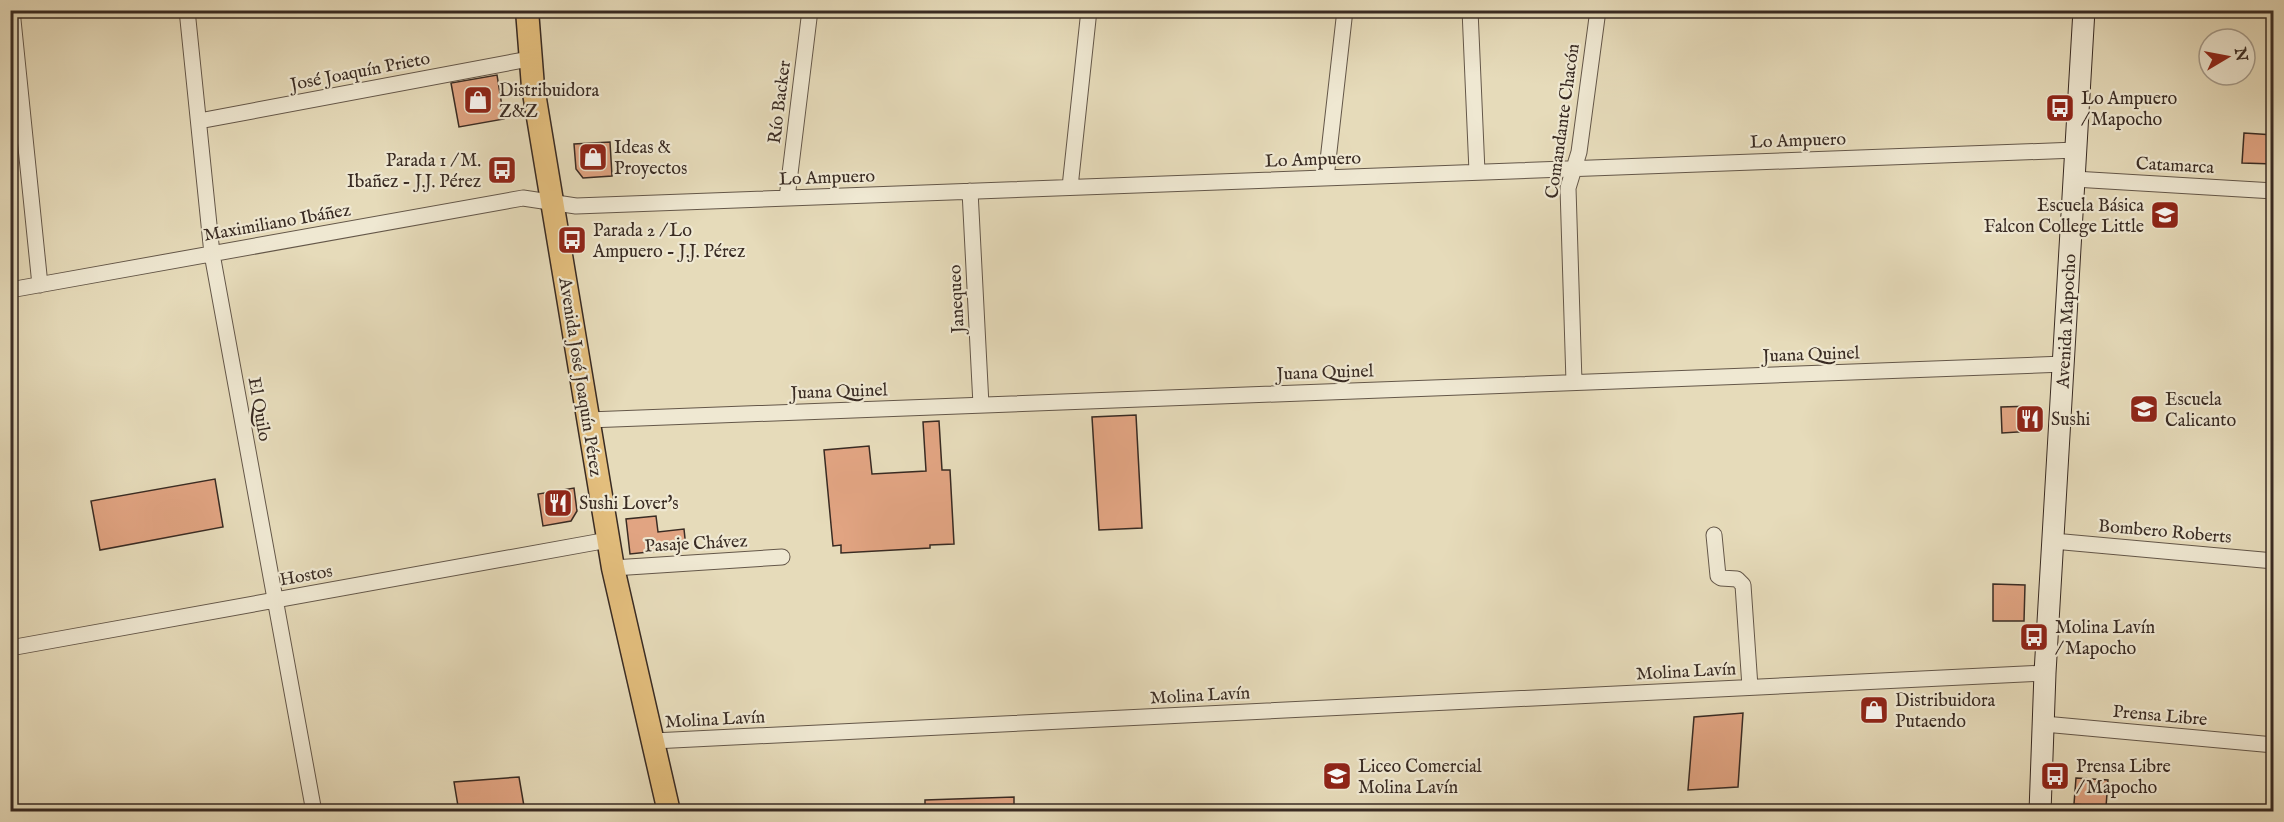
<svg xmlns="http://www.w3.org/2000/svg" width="2284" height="822" viewBox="0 0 2284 822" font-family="'IM FELL English',serif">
  <rect width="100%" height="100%" fill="#e6dbba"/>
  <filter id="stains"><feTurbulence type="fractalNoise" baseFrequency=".00333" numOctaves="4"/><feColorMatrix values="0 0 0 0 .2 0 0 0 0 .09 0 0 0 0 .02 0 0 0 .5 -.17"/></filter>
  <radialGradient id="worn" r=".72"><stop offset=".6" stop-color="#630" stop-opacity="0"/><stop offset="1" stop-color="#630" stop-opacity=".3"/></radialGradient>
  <path fill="#e1a482" stroke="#392b23" stroke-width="1.5" d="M497,75L504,119L459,127L451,83Z
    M2244,133L2274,135V164L2242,163Z
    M610,142L612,176L583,178L576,169L574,144Z
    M2035,406L2034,431L2002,433L2001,407Z
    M1136,415L1142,528L1099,530L1092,417Z
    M939,421L942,470H950L954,544L930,545V548L841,553V545L833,546L824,450L869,446L872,474L926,471L923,422Z
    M215,479L223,527L100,550L91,501Z
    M574,488L577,511L571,521L543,526L538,494Z
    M656,516L658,532L684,529L686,548L630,554L626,519Z
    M1993,584L2025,585L2024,621H1993Z
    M1743,713L1738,787L1688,790L1694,717Z
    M519,777L525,812H459L454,782Z
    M2076,778L2108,780L2106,807L2074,804Z
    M1014,797V812H925V800Z"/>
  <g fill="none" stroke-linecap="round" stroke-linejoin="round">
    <g stroke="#645749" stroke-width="17">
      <path id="minor" d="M12,10L40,285
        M187,10L212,254L314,812
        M1470,10L1477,172
        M199,121L529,59
        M1326,178L1345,10
        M2074,179L2274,191
        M1070,187L1089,10
        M970,191L981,405
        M787,198L810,10
        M10,290L523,198L576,206L2076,150
        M1574,382L1568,188L1579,152L1598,10
        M588,420L2064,364
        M1714,535L1718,576L1721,578L1737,579L1743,585L1750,687
        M2053,541L2274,561
        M613,568L782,557
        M10,648L608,540
        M2044,724L2274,745
        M653,741L2045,673"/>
    </g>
    <g stroke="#392b23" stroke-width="23">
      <path id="secondary" d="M2040,812L2045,673L2084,10"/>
    </g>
    <g stroke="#392b23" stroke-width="25">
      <path id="primary" d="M527,10L533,87L613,568L669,812"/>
    </g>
    <use href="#minor" stroke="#efe8d2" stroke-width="15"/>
    <use href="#secondary" stroke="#efe8d2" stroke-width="21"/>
    <use href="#primary" stroke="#e3be7d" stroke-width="22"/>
  </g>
  <defs>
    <g id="shop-square" transform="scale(1.5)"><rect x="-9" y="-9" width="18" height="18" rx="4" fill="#8f2418" stroke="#efe8d2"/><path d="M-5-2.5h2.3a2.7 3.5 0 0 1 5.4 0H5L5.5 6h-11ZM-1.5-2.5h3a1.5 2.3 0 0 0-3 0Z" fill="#fff"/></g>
    <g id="bus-square" transform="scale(1.5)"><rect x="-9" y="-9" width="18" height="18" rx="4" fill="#8f2418" stroke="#efe8d2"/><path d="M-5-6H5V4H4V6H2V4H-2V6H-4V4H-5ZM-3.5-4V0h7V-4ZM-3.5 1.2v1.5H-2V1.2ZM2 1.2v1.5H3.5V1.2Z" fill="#fff"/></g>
    <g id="school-square" transform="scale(1.5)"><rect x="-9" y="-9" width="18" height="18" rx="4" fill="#8f2418" stroke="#efe8d2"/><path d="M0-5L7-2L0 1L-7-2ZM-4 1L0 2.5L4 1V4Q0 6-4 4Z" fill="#fff"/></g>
    <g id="restaurant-square" transform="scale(1.5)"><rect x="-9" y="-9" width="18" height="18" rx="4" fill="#8f2418" stroke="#efe8d2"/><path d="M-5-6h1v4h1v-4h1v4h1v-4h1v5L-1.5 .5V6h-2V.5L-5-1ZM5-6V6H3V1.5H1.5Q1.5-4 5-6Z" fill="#fff"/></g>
  </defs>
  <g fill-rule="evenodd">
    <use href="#shop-square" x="478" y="100"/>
    <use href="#bus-square" x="2060" y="108"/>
    <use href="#shop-square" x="593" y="157"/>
    <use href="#bus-square" x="502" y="170"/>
    <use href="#school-square" x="2165" y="215"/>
    <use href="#bus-square" x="572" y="240"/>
    <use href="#school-square" x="2144" y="409"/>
    <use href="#restaurant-square" x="2030" y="419"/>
    <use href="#restaurant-square" x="558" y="503"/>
    <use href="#bus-square" x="2034" y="637"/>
    <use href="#shop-square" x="1874" y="710"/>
    <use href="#school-square" x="1337" y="776"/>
    <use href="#bus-square" x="2055" y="776"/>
  </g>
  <g text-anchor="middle" stroke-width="4.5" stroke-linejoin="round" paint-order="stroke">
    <g font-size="18" fill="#392b23" stroke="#efe8d2">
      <text transform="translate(360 71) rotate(-11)" y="6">José Joaquín Prieto</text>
      <text transform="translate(779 102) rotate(-83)" y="6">Río Backer</text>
      <text transform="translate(1562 121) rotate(-82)" y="6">Comandante Chacón</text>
      <text transform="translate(1798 140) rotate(-2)" y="6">Lo Ampuero</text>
      <text transform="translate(1313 159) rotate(-2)" y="6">Lo Ampuero</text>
      <text transform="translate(2175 165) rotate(3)" y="6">Catamarca</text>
      <text transform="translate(827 177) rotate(-2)" y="6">Lo Ampuero</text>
      <text transform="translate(277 222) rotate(-10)" y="6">Maximiliano Ibáñez</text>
      <text transform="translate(956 299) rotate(-93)" y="6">Janequeo</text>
      <text transform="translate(2066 321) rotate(-87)" y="6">Avenida Mapocho</text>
      <text transform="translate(1811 354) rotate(-2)" y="6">Juana Quinel</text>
      <text transform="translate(1325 372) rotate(-2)" y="6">Juana Quinel</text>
      <text transform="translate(581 377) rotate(81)" y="6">Avenida José Joaquín Pérez</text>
      <text transform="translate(839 391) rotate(-2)" y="6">Juana Quinel</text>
      <text transform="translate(260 409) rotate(80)" y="6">El Quilo</text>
      <text transform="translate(2165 531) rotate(5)" y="6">Bombero Roberts</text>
      <text transform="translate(696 543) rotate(-3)" y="6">Pasaje Chávez</text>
      <text transform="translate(306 575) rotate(-10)" y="6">Hostos</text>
      <text transform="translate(1686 671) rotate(-3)" y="6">Molina Lavín</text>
      <text transform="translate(1200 695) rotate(-3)" y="6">Molina Lavín</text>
      <text transform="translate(2160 715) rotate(5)" y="6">Prensa Libre</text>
      <text transform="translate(715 719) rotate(-3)" y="6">Molina Lavín</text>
    </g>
    <g font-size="18" fill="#392b23" stroke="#efe8d2" text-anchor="start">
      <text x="499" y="96">Distribuidora<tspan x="499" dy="21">Z&amp;Z</tspan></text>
      <text x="2081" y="104">Lo Ampuero<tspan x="2081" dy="21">/ Mapocho</tspan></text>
      <text x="614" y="153">Ideas &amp;<tspan x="614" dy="21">Proyectos</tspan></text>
      <text x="481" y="166" text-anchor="end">Parada 1 / M.<tspan x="481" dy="21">Ibañez - J.J. Pérez</tspan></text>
      <text x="2144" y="211" text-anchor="end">Escuela Básica<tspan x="2144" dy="21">Falcon College Little</tspan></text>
      <text x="593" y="236">Parada 2 / Lo<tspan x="593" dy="21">Ampuero - J.J. Pérez</tspan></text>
      <text x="2165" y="405">Escuela<tspan x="2165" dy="21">Calicanto</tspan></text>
      <text x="2051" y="425">Sushi</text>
      <text x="579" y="509">Sushi Lover's</text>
      <text x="2055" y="633">Molina Lavín<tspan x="2055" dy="21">/ Mapocho</tspan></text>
      <text x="1895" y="706">Distribuidora<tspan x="1895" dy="21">Putaendo</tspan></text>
      <text x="1358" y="772">Liceo Comercial<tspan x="1358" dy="21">Molina Lavín</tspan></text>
      <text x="2076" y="772">Prensa Libre<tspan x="2076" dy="21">/ Mapocho</tspan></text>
    </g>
  </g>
  <rect width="2284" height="822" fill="none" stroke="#e6dbba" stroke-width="36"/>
  <rect x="12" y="12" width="2260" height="798" fill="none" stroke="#392b23" stroke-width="3"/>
  <rect x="18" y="18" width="2248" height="786" fill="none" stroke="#392b23" stroke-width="1.5"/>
  <g transform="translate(2227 57) rotate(80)"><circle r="28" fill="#efe8d2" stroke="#a69c8c" stroke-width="1.5"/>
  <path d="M0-4.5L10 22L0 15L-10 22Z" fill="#8f2418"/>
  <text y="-9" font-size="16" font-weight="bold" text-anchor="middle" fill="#392b23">N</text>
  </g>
  <rect width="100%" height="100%" filter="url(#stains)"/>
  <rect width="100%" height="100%" fill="url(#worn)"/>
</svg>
